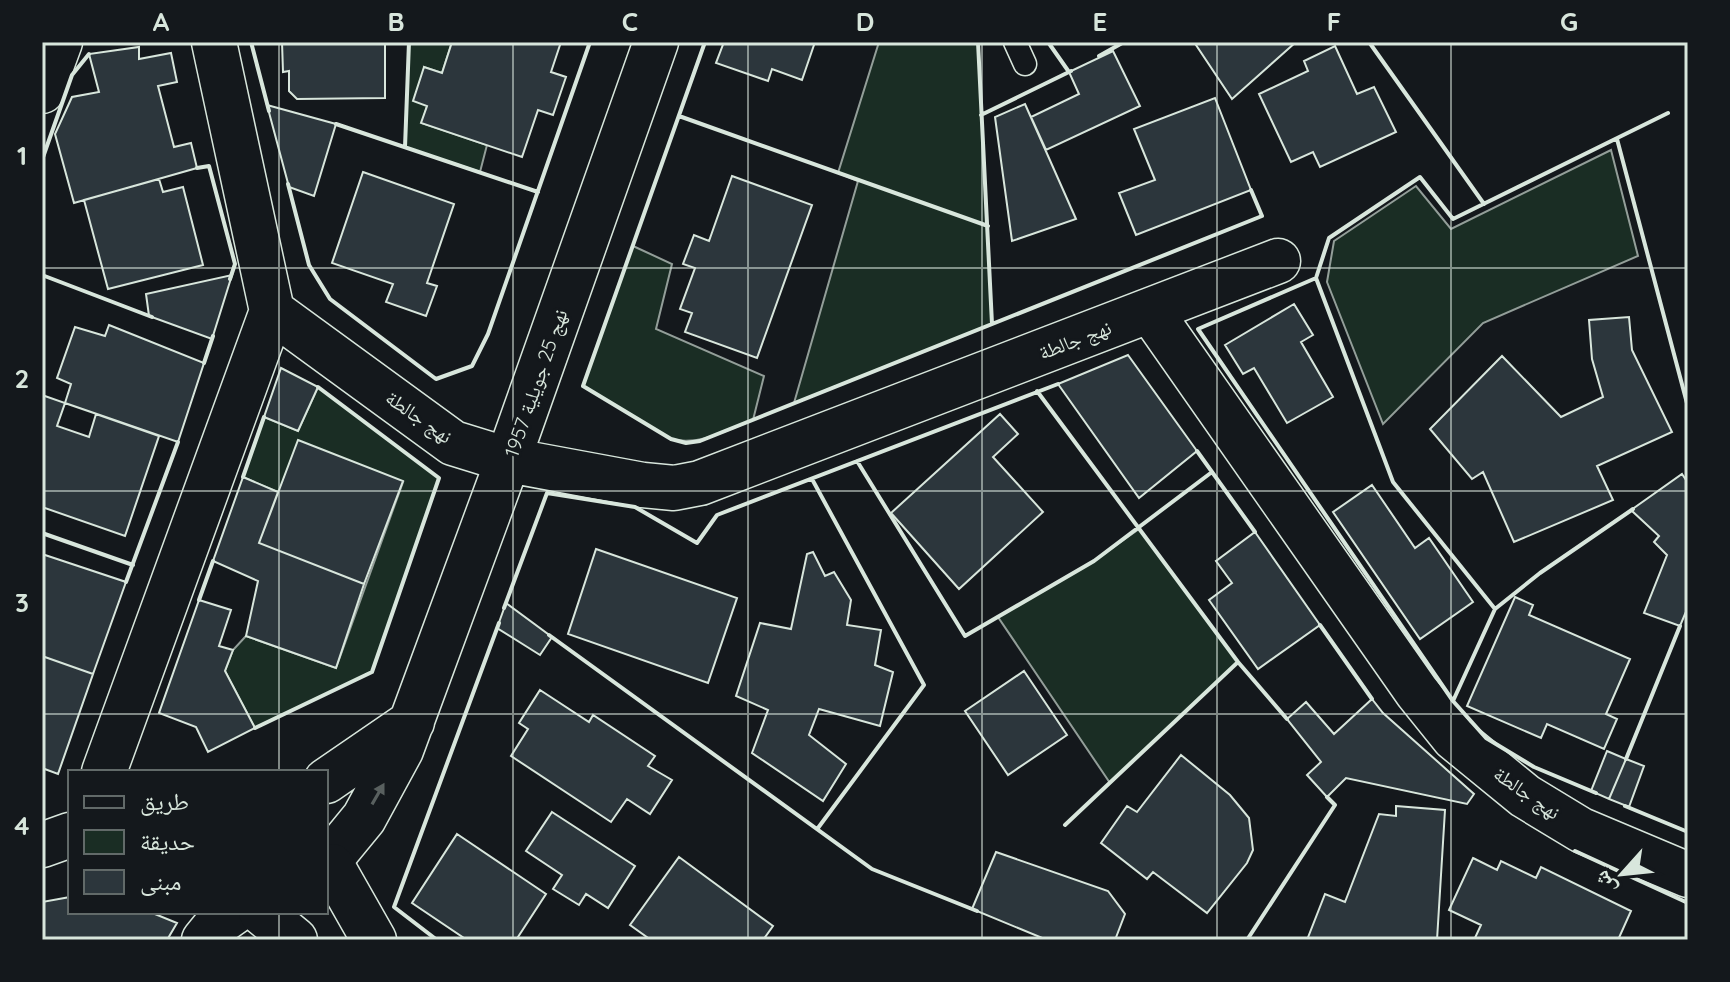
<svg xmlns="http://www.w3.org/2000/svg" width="1730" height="982" viewBox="0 0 1730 982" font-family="Quicksand,'Noto Naskh Arabic',sans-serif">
  <rect width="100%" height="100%" fill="#14181c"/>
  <path fill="#1a2d24" stroke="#939e99" stroke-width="2" d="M409,42H452L442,73L424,67L427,106L422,123L487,145L480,172L405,147Z
    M879,42H978L992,324L794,403L858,181L838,173Z
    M1611,150L1638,256L1483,323L1383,424L1327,282L1334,241L1416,186L1451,229Z
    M633,246L672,264L656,329L764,376L753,420C727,430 700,446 671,439L583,386Z
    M318,387L439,478L372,672L255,728L225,671L233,650L246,636L336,668L403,482L278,492L243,477L264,417L298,431Z
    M1139,529L1238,662L1110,783L998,617L1094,561Z"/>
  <path fill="#2c363c" stroke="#d8e6dc" stroke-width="2" d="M282,42H385V98L297,99L289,91V71L283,72Z
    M452,42H561L551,72L566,77L553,115L538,110L522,157L421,123L427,106L413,101L424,67L442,73Z
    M724,42H815L802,80L772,69L768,81L716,63Z
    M1194,42H1296L1232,99Z
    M1335,46L1357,94L1374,87L1396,132L1320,167L1313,152L1291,162L1259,94L1308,71L1304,61Z
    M139,47V59L171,53L177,82L158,86L174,147L191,143L197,168L74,203L55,134L72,97L99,92L89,54Z
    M1113,51L1140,106L1046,150L1031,117L1079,94L1069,72Z
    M1215,98L1251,190L1136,235L1119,193L1155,180L1134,129Z
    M1025,104L1076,219L1012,241L995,117Z
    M267,105L336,124L314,196L289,187Z
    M363,172L454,204L427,283L437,286L426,316L386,302L393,284L332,263Z
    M732,176L812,205L757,358L685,332L692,313L680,309L695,268L683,264L694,235L709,241Z
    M159,179L163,192L183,187L203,265L108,289L84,200Z
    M232,275L212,339L149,316L146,294Z
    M1294,304L1313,335L1301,342L1333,397L1287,423L1254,368L1243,374L1225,345Z
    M1629,317L1632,350L1672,432L1597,466L1613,500L1514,542L1483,472L1472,479L1430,429L1502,356L1561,417L1603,397L1592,359L1589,320Z
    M109,325L204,363L178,442L65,403L71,384L57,378L75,327L105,336Z
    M1128,355L1197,451L1139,498L1058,384Z
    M281,368L318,387L298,431L264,417Z
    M42,395L65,403L57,426L89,437L96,414L159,436L125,536L42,507Z
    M1000,414L1018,434L993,457L1043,512L959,589L891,513Z
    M298,440L403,481L364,584L259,543Z
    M1682,474L1688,483V607L1680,626L1644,613L1667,555L1654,542L1659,536L1631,510Z
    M243,477L278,492L259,543L364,584L336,668L246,636L258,581L213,561Z
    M1372,485L1415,548L1429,538L1473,602L1420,639L1333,512Z
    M1255,532L1320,625L1258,669L1209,600L1232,583L1216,561Z
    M596,549L737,598L708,683L568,634Z
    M813,552L825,576L834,572L851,600L847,625L881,630L875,665L893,672L880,726L819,709L809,735L846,764L823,801L752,753L768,710L736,696L760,623L791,629L807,554Z
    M42,554L126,582L93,674L42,656Z
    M1515,597L1533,605L1529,615L1630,659L1606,714L1617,719L1604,749L1547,724L1541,738L1467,706Z
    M199,600L231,610L219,646L233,650L225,671L255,728L208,752L196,727L159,713Z
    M506,603L552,637L540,655L497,628Z
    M42,656L93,674L58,774L42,768Z
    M1024,671L1067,735L1008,775L965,711Z
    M540,690L589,722L593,715L655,756L648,766L672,780L650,814L627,799L611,822L511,756L528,729L519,723Z
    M1372,699L1383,713L1474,794L1467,804L1346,778L1327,797L1307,775L1321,762L1287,719L1306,702L1334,734Z
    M1607,751L1626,759L1609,799L1591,791Z
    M1181,755L1230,795L1249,818L1253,850L1247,863L1207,913L1153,872L1147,879L1101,843L1127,806L1137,812Z
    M1626,759L1644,766L1629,807L1609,799Z
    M1396,806L1445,810L1437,940H1307L1325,894L1345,902L1379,814L1396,816Z
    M552,812L635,866L608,908L586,894L579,905L553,889L562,875L526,851Z
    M457,834L546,894L516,940H467L412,903Z
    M996,852L1108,891L1125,914L1115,940H1047L972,909Z
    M679,857L773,926L763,940H651L630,925Z
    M1473,858L1497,870L1501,861L1536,878L1541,867L1631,911L1618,940H1474L1481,925L1449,910Z
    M70,897V912H150L177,923L167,940H42V902Z"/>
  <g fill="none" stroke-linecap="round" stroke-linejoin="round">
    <g stroke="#d8e6dc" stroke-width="25">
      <path id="lane" d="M1015,42L1025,64"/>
    </g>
    <g stroke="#d8e6dc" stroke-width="47">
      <path id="street" d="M42,91L60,42
        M272,311L453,443L508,460L643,485L674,488L700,483L1278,261
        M1151,312L1417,692L1454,738L1525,796L1581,830L1688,875
        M104,772L272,311L214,42
        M326,781L412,722
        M332,857L364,818L401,750L508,460L656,42
        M204,940L217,924L234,912"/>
    </g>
    <g stroke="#d8e6dc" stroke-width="47">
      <path id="secondary" d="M42,845L70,835
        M332,866L374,940
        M261,912L295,940"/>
    </g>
    <use href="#lane" stroke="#14181c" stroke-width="22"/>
    <use href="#street" stroke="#14181c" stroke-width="44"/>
    <use href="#secondary" stroke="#14181c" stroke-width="44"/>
    <path stroke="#d8e6dc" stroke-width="4" d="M251,42L269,111
      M705,42L583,386L671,439L686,443L700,441L1262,216L1251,190
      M978,42L992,324
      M1048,42L1069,72
      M1369,42L1484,204
      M1099,56L1124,42
      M981,115L1071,71
      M679,116L988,226
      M336,124L538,192
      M1617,139L1688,407
      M405,147L409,42
      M42,160L72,75L89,54
      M197,168L209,166L235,264L230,279
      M288,184L309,265L330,299L436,379L472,366L488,334L590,42
      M42,275L152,317
      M1316,278L1329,238L1420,177L1453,219L1668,113
      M204,363L213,336
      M1037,391L1238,662L1287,719
      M1197,451L1255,532
      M857,461L965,636L1094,561L1212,472
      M243,477L264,417
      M812,479L924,685L818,828
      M42,533L133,565
      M126,582L178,442
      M199,600L213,561
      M504,608L547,493L635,507L697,543L717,515L1058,384
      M1495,609L1393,482L1316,278L1198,329L1453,701L1486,738L1534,767L1596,793
      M1320,625L1372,699
      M549,635L872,869L977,911
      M1453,701L1495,609L1540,573L1633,509
      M255,728L372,672L439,478L318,387
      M1626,759L1680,626
      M1625,806L1688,832
      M1065,825L1238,662
      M1575,851L1688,903
      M437,940L394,907L499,623
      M1247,940L1335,805L1327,797"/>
  </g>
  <defs><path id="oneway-solid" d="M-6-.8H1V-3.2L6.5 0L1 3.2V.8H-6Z" transform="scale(2)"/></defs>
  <use fill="#59605f" href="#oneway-solid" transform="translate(378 794) rotate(-60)"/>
  <path fill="none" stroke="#d8e6dc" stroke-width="2" stroke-opacity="0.55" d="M279,42V772M513,42V940M748,42V940M982,42V940M1217,42V940M1451,42V940M42,268H1688M42,491H1688M42,714H1688M279,912V940"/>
  <g text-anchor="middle" stroke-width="6" stroke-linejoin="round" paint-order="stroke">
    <g font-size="20" fill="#d8e6dc" stroke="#14181c">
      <text transform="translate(1075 340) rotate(-21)" y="7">نهج جالطة</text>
      <text transform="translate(536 383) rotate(-71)" y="7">نهج 25 جويلية 1957</text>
      <text transform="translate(419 417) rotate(35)" y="7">نهج جالطة</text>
      <text transform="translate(1527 793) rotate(35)" y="7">نهج جالطة</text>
    </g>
  </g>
  <rect width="1730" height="982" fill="none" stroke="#14181c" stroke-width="88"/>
  <rect x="68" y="770" width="260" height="144" fill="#14181c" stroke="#626a69" stroke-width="2"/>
  <rect x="84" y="796" width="40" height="12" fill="#14181c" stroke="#626a69" stroke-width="2"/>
  <text x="140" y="810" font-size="24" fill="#d8e6dc">طريق</text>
  <rect x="84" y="830" width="40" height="24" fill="#1a2d24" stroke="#626a69" stroke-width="2"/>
  <text x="140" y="850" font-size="24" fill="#d8e6dc">حديقة</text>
  <rect x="84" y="870" width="40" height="24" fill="#2c363c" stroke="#626a69" stroke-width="2"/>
  <text x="140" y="890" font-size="24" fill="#d8e6dc">مبنى</text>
  <g transform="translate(1622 874) rotate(243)" stroke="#14181c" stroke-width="6" paint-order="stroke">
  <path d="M0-6L14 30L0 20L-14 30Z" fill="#d8e6dc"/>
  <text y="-12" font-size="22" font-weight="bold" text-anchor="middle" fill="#d8e6dc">ش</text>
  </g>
  <rect x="44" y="44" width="1642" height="894" fill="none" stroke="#d8e6dc" stroke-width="3"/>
  <g font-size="26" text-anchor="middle" font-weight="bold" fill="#d8e6dc">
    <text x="161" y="31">A</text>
    <text x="396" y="31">B</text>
    <text x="630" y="31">C</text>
    <text x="865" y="31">D</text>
    <text x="1100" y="31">E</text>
    <text x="1334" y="31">F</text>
    <text x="1569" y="31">G</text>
    <text x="22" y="165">1</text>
    <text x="22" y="388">2</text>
    <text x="22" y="612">3</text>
    <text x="22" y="835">4</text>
  </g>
</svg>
